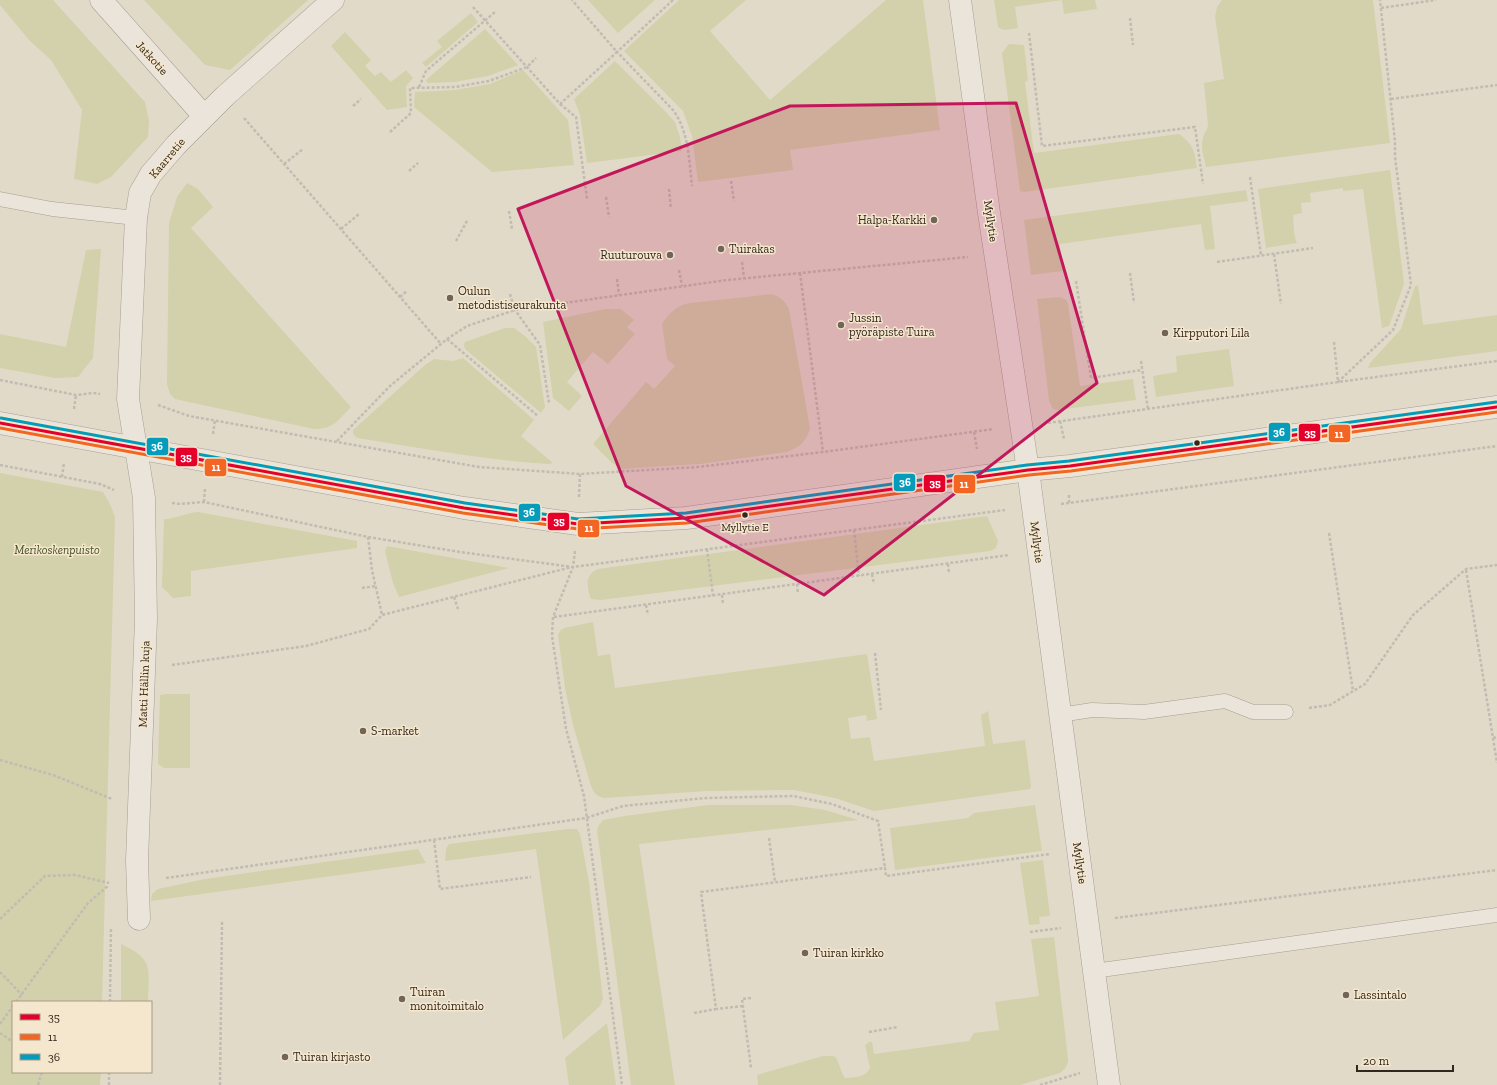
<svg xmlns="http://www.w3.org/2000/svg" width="1497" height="1085" viewBox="0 0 1497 1085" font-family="'Zilla Slab',serif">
  <rect width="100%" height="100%" fill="#e2dac8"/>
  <path fill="#d2d1ab" d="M0,0H53L145,102L149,121L148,137L111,177L97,184L74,179L82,110L51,60L30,41L0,5Z
    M144,0H308L230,70L205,65Z
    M588,0H655L618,33Z
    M679,0H746L710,31L770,100L886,0H923L940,130L790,150L793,170L698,182L692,136L683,111L624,51Z
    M994,0H1095L1097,9L1064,14L1062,0L1015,7L1018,28C1011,29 1003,32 998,27Z
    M1222,0H1373L1390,143L1206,167C1204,158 1200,147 1203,138C1204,133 1207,131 1208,126L1204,83L1224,79L1215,17L1217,7Z
    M471,13L478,22L426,67L422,63L442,47L437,41Z
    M485,29L518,65L488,76L455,82L427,83L426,80Z
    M345,32L371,60L365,66L375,76L381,72L391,82L406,70L413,78L406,86L407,107L387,110L331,46Z
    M1009,44L1024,45L1028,80L1025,82L1034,153L1179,134C1193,144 1195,151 1197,168L1024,192L1020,191L1002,53Z
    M615,61L666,112L675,122L680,137L682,151L587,163L580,115L574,99Z
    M523,70L568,120L574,165L492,172L414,107L415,92L455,90L490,84Z
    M1390,170L1404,284L1389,326L1382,328L1363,189L1343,191V188L1310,193L1311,202L1301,203L1302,213L1293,215C1294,223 1293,236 1297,243L1266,248L1258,189Z
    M187,183L198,189L213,207L191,228L351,407C338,420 334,429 314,429L175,399L170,394L167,384L169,223L177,197Z
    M1246,190L1248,201L1210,206L1215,249L1205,250L1201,224L1060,244L1063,271L1031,275L1024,220Z
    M101,249L93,358L78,377L55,378L0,368V334L66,347L86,250Z
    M1418,285L1423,325L1497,315V351L1368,368L1370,363L1401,329L1415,286Z
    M772,294C781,297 785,301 789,309L810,428C807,441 800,447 787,452L700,464L621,469L612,463L593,444L646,382L654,389L675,366L667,359L662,324C669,313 677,305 690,303Z
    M1060,297L1066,300L1068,304L1080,386L1133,379L1136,400L1057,410L1053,409L1049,401L1037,299Z
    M605,309H621L634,320L627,327L635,334L608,364L593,352L567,382L582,396L569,411L553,398L543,322Z
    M505,328H514L525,336L536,347L545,407L541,413L465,349L464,346L465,342Z
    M1229,349L1234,386L1156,397L1153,376L1177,372L1176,356Z
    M463,358L534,420L521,436L553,463L548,464C484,460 420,448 357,438L353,434V430L425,365L434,359L453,361Z
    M0,473L103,492L110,504L115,517L102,1002H13V1072H101L100,1085H0Z
    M198,512L357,541V548L191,571V596L173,598L162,587L164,519C176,519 185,513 198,512Z
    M987,516L998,541L996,548L990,551L601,600L591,599C587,587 584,575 598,569Z
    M387,546L509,568L399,597L393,583L385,551Z
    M593,622L598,656L610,654L615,688L867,654L877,719L867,721L866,715L848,718L851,739L870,737L874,761L985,746L981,715L988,711L993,744L1025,740L1031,786L1030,789L874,811L835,798L794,790L707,791L604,798C596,796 594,793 591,786L573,725L565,688L558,635L561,630L564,628Z
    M166,694H190V768H164L158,764L160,695Z
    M708,805H791L825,810L858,820L639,844L675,1085H631L597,830L599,825L603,820L625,816Z
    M1035,805L1042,851L895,870L890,828L968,818L974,813Z
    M568,829H577L580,834L589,882L603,999L600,1006L563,1040L536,849L445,861L446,849L449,844Z
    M418,849L426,863L151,901L152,894L158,889L205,879Z
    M1043,860L1050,916L1039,917L1040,924L1029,925L1020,863Z
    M1054,937L1068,1059C1068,1066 1065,1069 1060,1073L1020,1085H758L757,1075L823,1056H832L836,1057L843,1075L845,1078C855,1077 865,1078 870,1068L865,1045L869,1042H872L874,1054L969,1041L974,1033L999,1030L995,1002L1039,996L1031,939Z
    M121,944C154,959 149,969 148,1002H121Z
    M607,1023L616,1085H569L565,1058Z"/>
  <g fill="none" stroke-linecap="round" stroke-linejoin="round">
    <g stroke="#a69e92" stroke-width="15">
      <path id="service" d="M0,199L52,209L136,218
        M1060,715L1092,710L1144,712L1225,701L1253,712H1286
        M1094,971L1497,915"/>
    </g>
    <g stroke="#a69e92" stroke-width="23">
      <path id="minor" d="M101,0L204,116
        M960,0L989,213L1028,470L1109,1085
        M139,919L137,861L146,619L144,498L128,399L136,218L140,193L151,174L176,145L225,96L333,0"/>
    </g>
    <g stroke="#a69e92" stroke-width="23">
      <path id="tertiary" d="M0,423L464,508L578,524L686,518L1028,470L1070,466L1497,407"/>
    </g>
    <path stroke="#c2bbb2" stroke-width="2.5" stroke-dasharray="3 2" stroke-linecap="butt" d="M673,0L617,52L673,110C689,132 689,160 692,186
      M473,7L560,104L617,52L572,0
      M1381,8L1436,0
      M1130,18L1133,45
      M1029,33L1042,146L1195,127L1203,184
      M419,87L426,71L495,12
      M1391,99L1497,85
      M560,104L576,117L587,199
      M353,106L361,99
      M244,118L441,344
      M390,132L411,113L410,88L455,87L489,81L527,67L536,58
      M284,164L303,149
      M409,171L418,163
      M1250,177L1261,255
      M731,181L734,201
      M669,189L671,209
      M606,197L609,217
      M509,211L512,229
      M341,229L359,214
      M456,241L468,219
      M1274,254L1281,304
      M742,262L744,278
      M1217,262L1313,248
      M679,270L682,286
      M800,273L823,452
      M1130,273L1134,303
      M617,279L619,295
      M1076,281L1091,378L1142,370
      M510,294L515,310L540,345L549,403
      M400,297L407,291
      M447,339L538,416
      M1334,342L1338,382L1393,330L1411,285L1395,157V142L1380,0
      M1141,361L1148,410
      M0,380L76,395L94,393L100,394
      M158,405L189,416L479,467L580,474L698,467L823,452L994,429
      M74,409L76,395
      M1060,421L1064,439
      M1048,423L1338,382L1497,361
      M974,432L977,449
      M213,434L215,420
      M337,441L390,386L447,339L467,326L515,310L727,280L968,257
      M0,465L100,484L114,490
      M62,477L64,463
      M579,497L580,474
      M204,502L205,488
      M172,503L180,504L204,502L368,537L460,552L573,567L1005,510
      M1069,503V493
      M1061,504L1497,446
      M854,530L859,576
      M1329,533L1353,691
      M368,537L372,570L382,615
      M707,549L713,596
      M575,551L573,567L553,617L552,636L566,729L584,796L622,1085
      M948,564L949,574
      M1466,570L1497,763
      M872,574L874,584
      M797,584L798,594
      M362,588L376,586
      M722,595L723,604
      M454,597L458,609
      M646,605L648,615
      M554,617L1009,555
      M875,653L881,710
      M172,665L306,646L369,629L382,615L572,567
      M1309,708L1330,705L1365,684L1413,615L1466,569L1497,565
      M1493,738L1497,737
      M0,760L53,775L112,799
      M769,838L775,882
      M434,840L440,889L531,877
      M166,878L586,818L623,806L706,798L793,796L832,804L878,821L885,868
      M1115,918L1497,870
      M0,919L45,876L75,875L109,883
      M1030,932L1061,928
      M0,972L22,995
      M751,998L742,999L751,1068
      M16,1002L88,903L109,885
      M110,1002L111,927
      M743,1006L716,1009L701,892L885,868L886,876L1050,854
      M694,1013L716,1009
      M0,1024L13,1006
      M869,1032L898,1027
      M0,1033L13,1042
      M38,1085L42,1072
      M109,1085V1072
      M220,1085L222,922
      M1040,1085L1080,1073"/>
    <use href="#service" stroke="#eae4da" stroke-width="14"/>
    <use href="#minor" stroke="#eae4da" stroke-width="22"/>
    <use href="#tertiary" stroke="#eae4da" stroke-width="22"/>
    <g stroke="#f4e7cd" stroke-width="6">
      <path id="bus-1" d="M0,423L464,508L578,524L686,518L1028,470L1070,466L1497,407"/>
    </g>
    <g stroke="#f4e7cd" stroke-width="6">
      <path id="bus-2" d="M0,428L463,513L578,529L687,523L1029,475L1071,471L1497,412"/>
    </g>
    <g stroke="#f4e7cd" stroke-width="6">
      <path id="bus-3" d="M1,418L465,503L578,519L686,513L1027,465L1069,461L1496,402"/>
    </g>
    <use href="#bus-1" stroke="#e4002b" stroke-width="3"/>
    <use href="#bus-2" stroke="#f26522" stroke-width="3"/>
    <use href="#bus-3" stroke="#059cbc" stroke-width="3"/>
  </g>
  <path fill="#c2185b" fill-opacity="0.2" stroke="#c2185b" stroke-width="3" stroke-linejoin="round" d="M1016,103L1097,383L824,595L626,486L518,209L790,106Z"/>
  <g fill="#706558" stroke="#f4e7cd" stroke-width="1.5">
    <circle cx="934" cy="220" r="4"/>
    <circle cx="721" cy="249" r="4"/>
    <circle cx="670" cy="255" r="4"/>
    <circle cx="450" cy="298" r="4"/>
    <circle cx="841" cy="325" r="4"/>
    <circle cx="1165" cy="333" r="4"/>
    <circle cx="363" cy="731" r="4"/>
    <circle cx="805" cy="953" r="4"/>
    <circle cx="1346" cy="995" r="4"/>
    <circle cx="402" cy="999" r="4"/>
    <circle cx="285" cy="1057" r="4"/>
  </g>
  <g fill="#33261c" stroke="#f4e7cd" stroke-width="1.5">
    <circle cx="1197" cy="443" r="3.5"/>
    <circle cx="745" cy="515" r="3.5"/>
  </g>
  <g text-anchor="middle" stroke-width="3" stroke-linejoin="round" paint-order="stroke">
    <g font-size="11" fill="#33261c" stroke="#f4e7cd">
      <text x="745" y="531">Myllytie E</text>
    </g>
    <g font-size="12" fill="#33261c" stroke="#f4e7cd">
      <text transform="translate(152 58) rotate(48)" y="4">Jatkotie</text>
      <text transform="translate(167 158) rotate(-50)" y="4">Kaarretie</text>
      <text transform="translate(991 221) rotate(82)" y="4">Myllytie</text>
      <text transform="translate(1037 542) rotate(83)" y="4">Myllytie</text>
      <text transform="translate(144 684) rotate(-88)" y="4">Matti Hällin kuja</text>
      <text transform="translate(1080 863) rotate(82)" y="4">Myllytie</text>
    </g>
    <g font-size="12" fill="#33261c" stroke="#f4e7cd" text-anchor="start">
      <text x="926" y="224" text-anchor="end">Halpa-Karkki</text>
      <text x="729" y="253">Tuirakas</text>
      <text x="662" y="259" text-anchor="end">Ruuturouva</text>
      <text x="458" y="295">Oulun<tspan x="458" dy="14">metodistiseurakunta</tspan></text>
      <text x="849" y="322">Jussin<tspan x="849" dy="14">pyöräpiste Tuira</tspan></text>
      <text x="1173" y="337">Kirpputori Lila</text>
      <text x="371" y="735">S-market</text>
      <text x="813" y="957">Tuiran kirkko</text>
      <text x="410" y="996">Tuiran<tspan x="410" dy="14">monitoimitalo</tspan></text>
      <text x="1354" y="999">Lassintalo</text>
      <text x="293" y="1061">Tuiran kirjasto</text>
    </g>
    <g font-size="12" font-style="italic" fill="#454f23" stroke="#f4e7cd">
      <text x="57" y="554">Merikoskenpuisto</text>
    </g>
  </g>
  <g stroke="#f4e7cd" stroke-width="1.5">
    <rect x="1268" y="422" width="23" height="20" rx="4" fill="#059cbc"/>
    <rect x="1298" y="423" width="23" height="19" rx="4" fill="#e4002b"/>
    <rect x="1328" y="424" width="23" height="19" rx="4" fill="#f26522"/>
    <rect x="146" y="437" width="23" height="19" rx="4" fill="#059cbc"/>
    <rect x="175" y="447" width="23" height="20" rx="4" fill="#e4002b"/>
    <rect x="204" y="458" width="23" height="19" rx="4" fill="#f26522"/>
    <rect x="893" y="473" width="23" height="19" rx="4" fill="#059cbc"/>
    <rect x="923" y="474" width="23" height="19" rx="4" fill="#e4002b"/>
    <rect x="953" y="474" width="23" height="20" rx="4" fill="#f26522"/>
    <rect x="518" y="503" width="23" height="19" rx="4" fill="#059cbc"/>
    <rect x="547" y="512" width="23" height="19" rx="4" fill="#e4002b"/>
    <rect x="577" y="519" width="23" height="19" rx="4" fill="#f26522"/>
  </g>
  <g font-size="11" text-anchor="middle" font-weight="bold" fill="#fff">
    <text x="1279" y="436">36</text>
    <text x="1310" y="437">35</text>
    <text x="1339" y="438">11</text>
    <text x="157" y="450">36</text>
    <text x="186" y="461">35</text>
    <text x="216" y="471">11</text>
    <text x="905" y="486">36</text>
    <text x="935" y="487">35</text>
    <text x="964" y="488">11</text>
    <text x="529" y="516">36</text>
    <text x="559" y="525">35</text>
    <text x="589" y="532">11</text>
  </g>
  <rect x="12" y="1001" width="140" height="72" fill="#f4e7cd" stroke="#a79a86"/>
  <rect x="20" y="1014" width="20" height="6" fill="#e4002b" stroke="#a79a86"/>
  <text x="48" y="1021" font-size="12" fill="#33261c">35</text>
  <rect x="20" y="1034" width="20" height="6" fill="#f26522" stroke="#a79a86"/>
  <text x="48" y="1041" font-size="12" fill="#33261c">11</text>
  <rect x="20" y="1054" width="20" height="6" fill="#059cbc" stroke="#a79a86"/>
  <text x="48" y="1061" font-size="12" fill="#33261c">36</text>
  <path d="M1357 1065v6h96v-6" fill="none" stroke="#33261c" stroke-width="2"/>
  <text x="1363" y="1065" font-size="12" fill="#33261c" stroke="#f4e7cd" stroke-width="3" paint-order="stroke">20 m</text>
</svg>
